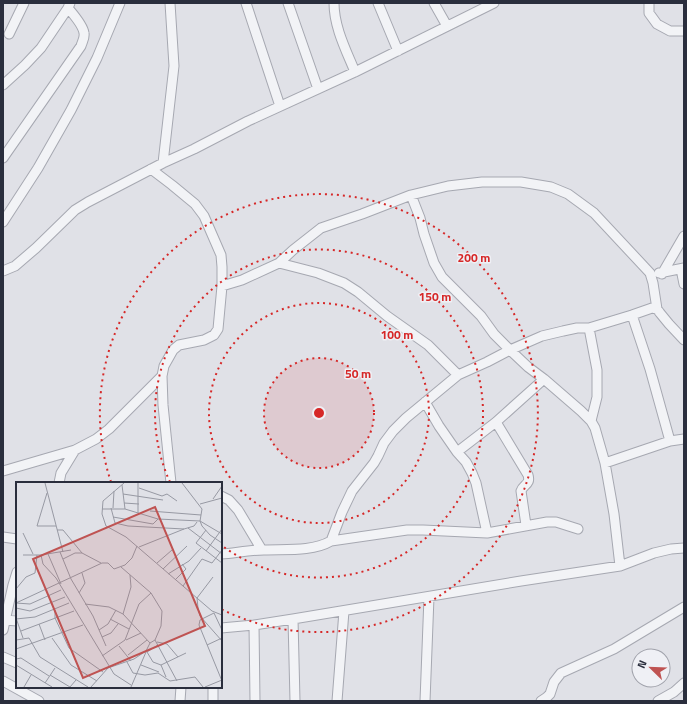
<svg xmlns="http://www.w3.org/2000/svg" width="687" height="704" viewBox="0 0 687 704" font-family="'Titillium Web',sans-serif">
  <rect width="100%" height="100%" fill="#e0e1e7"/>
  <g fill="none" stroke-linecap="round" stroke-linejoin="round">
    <g stroke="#a6a8b1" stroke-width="11">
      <path id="minor" d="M246,3L280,106
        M288,3L318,89
        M334,3C334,27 346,50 355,72
        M378,3L398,51
        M434,3L447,26
        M649,3V13L657,24L670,31H684
        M9,34L24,3
        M3,85L25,65L41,48L68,8L70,3
        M3,158L81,46C82,42 85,38 84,33C83,25 73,14 68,8
        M163,163L174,66L170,3
        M151,169L172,185L195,204L204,216L221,255L222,267V286L218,329L214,335L204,340L179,345L173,350L164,366L162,376L163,405L171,483
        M411,195L420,218L424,234L434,263L442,277L481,316L494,334L510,350L528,367L544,379L581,411L591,421L595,428L605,463L614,514L620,566
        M3,222L38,168L71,110L97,58L120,3
        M279,263L318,273L344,283L358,292L387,316L428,345L458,375
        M681,269L684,284
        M3,271L15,266L36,248L75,210L88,202L163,163L194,149L248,121L355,72L494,3
        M659,273L684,268
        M662,274L684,236
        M222,286L242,280L279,263L293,250L321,228L362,214L411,195L448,186L482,182H521L551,187L568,194L594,213L650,273L653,283L657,309
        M632,315L650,369L670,441
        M589,328L597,370V397L591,421
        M425,402L439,426L457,452L466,462L472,473L476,483L487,533
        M496,422L528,475C531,485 523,484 521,491L526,525
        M457,452L496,422L544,379
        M605,463L670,441L684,439
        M3,471L75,450L96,439L109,429L162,376
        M59,483L61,473L75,450
        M221,496L229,500L238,510L262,550
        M3,537L17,539
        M331,541L342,512L352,491L374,463L378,456L384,443L393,431L406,418L458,375L487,362L510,350L542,336L563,331L577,328H589L632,315L652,308L657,309L660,313L669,324L684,340
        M221,554C235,553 250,550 264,550C285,549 312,552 331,541L407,530H423L487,533L547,522H556L578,529
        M293,619L295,701
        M5,620L17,621
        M254,625L255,701
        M221,628L254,625L293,619L521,581L620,566L654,553L671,549L684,548
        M3,630L13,585L17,572
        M3,657L17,663
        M3,681L39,701
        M213,687V701
        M180,701L181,687
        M337,701L344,611
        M425,701L429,597
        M541,701L547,697L550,694L554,682L561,673L614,649L684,607
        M658,701L674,692L684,683"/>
    </g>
    <use href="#minor" stroke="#f2f3f6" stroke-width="9"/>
  </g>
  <circle cx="319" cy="413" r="55" fill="#d62828" fill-opacity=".12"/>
  <g fill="none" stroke="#d62828" stroke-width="2" stroke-dasharray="2 4">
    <circle cx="319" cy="413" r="55"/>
    <circle cx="319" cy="413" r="110"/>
    <path d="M170 482A164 164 0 1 1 221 545"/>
    <path d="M111 482A219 219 0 1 1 221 609"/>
  </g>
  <g transform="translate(16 482)">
    <rect width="206" height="206" fill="#e0e1e7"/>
    <path fill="none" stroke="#9799a3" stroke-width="1" d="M29,1L47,70M108,1L87,19L86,32L90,44L110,55L196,129L206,133M122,1V31M166,1L186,27L184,39L186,44L194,53L206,61M106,3L109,27M123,6L146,14L151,12L161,19M31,11L21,44H40M107,12L147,18M197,17L206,4M108,21L123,22M184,22L206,16M95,26L99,41L112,44L168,47L178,44L181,40M97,26L98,9M86,27H109L142,37L184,39L206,52M134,29L185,33M97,35L137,42L142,37M172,46L206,72M41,48H47L66,71L85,81M190,48L180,61L206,81M7,51L17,72M123,65L168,47M190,69L206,47M44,70L55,97L77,134L90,164M32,72L45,102M7,73H25L55,68M25,73L27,82L40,96L98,192L115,203M47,77L59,71H66M141,81L156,68M105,85L135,111L146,129L145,144L139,158L134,161M147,87L171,64M152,92L173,79L185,66M197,95L181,116L182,126L184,134L206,159M159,98L170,87L166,82M167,104L186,77L196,81L206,68M0,107L10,95L19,91L21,73M63,111L69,101L66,91M0,121L86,81H92L98,87L109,83L116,76L121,64M0,121L14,122L45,108M69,122L93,125L107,132L134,161L130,169L118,177L92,186L75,205M0,126L14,129L49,115M39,128V136L53,166L87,190M198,131L184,138L183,143L206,199M198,131L206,148M107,132L115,105L114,93M0,136L7,156M0,137L19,135L53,121M94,137L113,147M23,142L29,158M83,148L92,142L100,128M5,149L58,129M86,155L95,151L102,142M36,156L55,183L81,199M0,158L13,156L24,175L72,205M110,158L125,151M139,158L161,199M141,160L151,162L162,175M191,163L206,156M103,164L115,179M0,167L67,143M131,170L137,180L145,183L170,171M131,170L142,163M112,173L131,158M86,174L109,158L123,122L135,111M0,177L5,176L33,194M111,180L117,191L129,193L142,191L154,199L179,195L187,205M0,183L36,205M125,183L143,190M145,183L150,195M34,193L54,205L60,198M29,201L39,186M8,205L15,193M115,205L130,170M189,205L206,198"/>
    <path fill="#bf5352" fill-opacity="0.15" stroke="#bf5352" stroke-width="2" d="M139,25L189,144L67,196L17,77Z"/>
    <rect width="206" height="206" fill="none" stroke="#2a2e3d" stroke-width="2"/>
  </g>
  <circle cx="319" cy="413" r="6" fill="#d62828" stroke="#eff0f5" stroke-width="2"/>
  <g font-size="12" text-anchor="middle" font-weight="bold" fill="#d62828" stroke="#eff0f5" stroke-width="3" stroke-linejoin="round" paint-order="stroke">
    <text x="474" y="262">200 m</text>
    <text x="435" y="301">150 m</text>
    <text x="397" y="339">100 m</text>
    <text x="358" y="378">50 m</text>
  </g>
  <rect width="687" height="704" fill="none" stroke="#2a2e3d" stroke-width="8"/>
  <g transform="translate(651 668) rotate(293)"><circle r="19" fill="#eff0f5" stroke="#a0a2ab"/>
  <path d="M0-3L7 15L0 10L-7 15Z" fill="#bf5352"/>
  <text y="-6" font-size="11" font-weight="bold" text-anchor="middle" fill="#2a2e3d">N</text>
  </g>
</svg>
